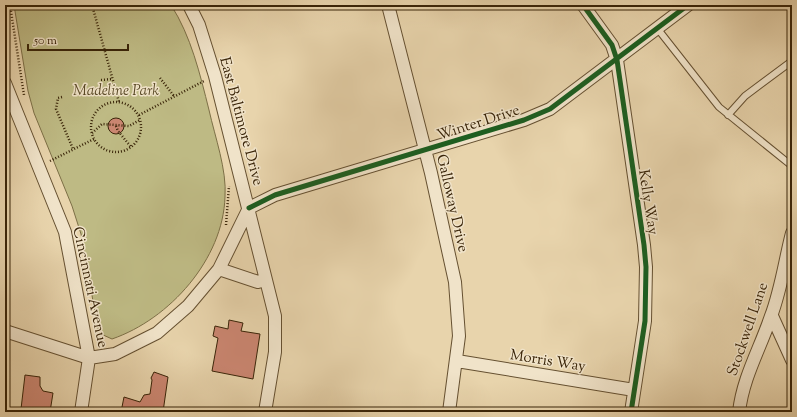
<svg xmlns="http://www.w3.org/2000/svg" width="797" height="417" viewBox="0 0 797 417" font-family="'Sorts Mill Goudy',serif">
  <rect width="100%" height="100%" fill="#e8d4ac"/>
  <filter id="stains"><feTurbulence type="fractalNoise" baseFrequency=".005" numOctaves="4"/><feColorMatrix values="0 0 0 0 .2 0 0 0 0 .09 0 0 0 0 .02 0 0 0 .5 -.17"/></filter>
  <radialGradient id="worn" r=".72"><stop offset=".6" stop-color="#630" stop-opacity="0"/><stop offset="1" stop-color="#630" stop-opacity=".3"/></radialGradient>
  <path fill="#beba84" stroke="#7c6f46" d="M14,5H171C191,36 200,74 209,110C215,137 227,170 225,197C223,259 170,319 112,339L101,334L98,329L81,234L72,206L34,113L28,91Z"/>
  <path fill="#cb8671" stroke="#392408" d="M108 126a8 8 0 1 1 16 0a8 8 0 1 1-16 0Z
    M229,320L243,323L241,331L260,334L253,379L212,371L218,338L213,336L215,326L228,329Z
    M154,372L168,377L163,412H121L124,397L140,402L144,395L150,394L152,380L151,378Z
    M25,375L40,377V386L43,391L53,393L50,412L21,409Z"/>
  <g fill="none" stroke-linecap="round" stroke-linejoin="round">
    <g stroke="#655031" stroke-width="8">
      <path id="lane" d="M657,28L719,107L792,166
        M728,115L745,96L792,61"/>
    </g>
    <g stroke="#655031" stroke-width="14">
      <path id="street" d="M189,5L199,25L215,76L275,316V352L265,412
        M388,5L431,173L455,282L459,336L449,412
        M583,5L612,45L617,60L644,245L646,267L645,321L631,412
        M5,83L65,232L89,358L81,412
        M249,208L275,195L524,120L550,109L688,5
        M219,269L258,282L266,280
        M772,316L792,360
        M5,331L89,358L115,354L157,333L188,306L219,269L249,208
        M457,361L634,390
        M739,412C743,377 760,349 771,316C781,290 785,260 792,233"/>
    </g>
    <path stroke="#392408" stroke-width="2.5" stroke-dasharray="1 2" stroke-linecap="butt" d="M10,5L24,95
      M92,5L119,102
      M160,78L174,96
      M101,80L112,79
      M62,97L58,98L56,109L73,149
      M91 127a25 25 0 1 1 50 0a25 25 0 1 1-50 0Z
      M139,115L204,81
      M116,126L118,131L131,147
      M92,133L102,124L129,126L140,120
      M50,161L94,139
      M226,225L229,186"/>
    <use href="#lane" stroke="#f0e3c9" stroke-width="6"/>
    <use href="#street" stroke="#f0e3c9" stroke-width="12"/>
    <g stroke="#f0e3c9" stroke-width="8">
      <path id="cycleway" d="M583,5L612,45L617,60L644,245L646,267L645,321L631,412
        M249,208L275,195L524,120L550,109L688,5"/>
    </g>
    <use href="#cycleway" stroke="#1b5e20" stroke-width="5"/>
  </g>
  <g text-anchor="middle" stroke-width="3" stroke-linejoin="round" paint-order="stroke">
    <g font-size="15" font-style="italic" fill="#5a4a27" stroke="#f0e3c9">
      <text x="116" y="95">Madeline Park</text>
    </g>
    <g font-size="15" fill="#392408" stroke="#f0e3c9">
      <text transform="translate(242 121) rotate(75)" y="5">East Baltimore Drive</text>
      <text transform="translate(478 122) rotate(-18)" y="5">Winter Drive</text>
      <text transform="translate(649 202) rotate(81)" y="5">Kelly Way</text>
      <text transform="translate(453 203) rotate(77)" y="5">Galloway Drive</text>
      <text transform="translate(91 287) rotate(78)" y="5">Cincinnati Avenue</text>
      <text transform="translate(747 329) rotate(-71)" y="5">Stockwell Lane</text>
      <text transform="translate(548 360) rotate(9)" y="5">Morris Way</text>
    </g>
  </g>
  <rect width="797" height="417" fill="none" stroke="#e8d4ac" stroke-width="20"/>
  <rect x="6" y="6" width="785" height="405" fill="none" stroke="#392408" stroke-width="2"/>
  <rect x="10" y="10" width="777" height="397" fill="none" stroke="#392408"/>
  <path d="M28 44v6h100v-6" fill="none" stroke="#392408" stroke-width="2"/>
  <text x="34" y="44" font-size="12" fill="#392408" stroke="#f0e3c9" stroke-width="3" paint-order="stroke">50 m</text>
  <rect width="100%" height="100%" filter="url(#stains)"/>
  <rect width="100%" height="100%" fill="url(#worn)"/>
</svg>
